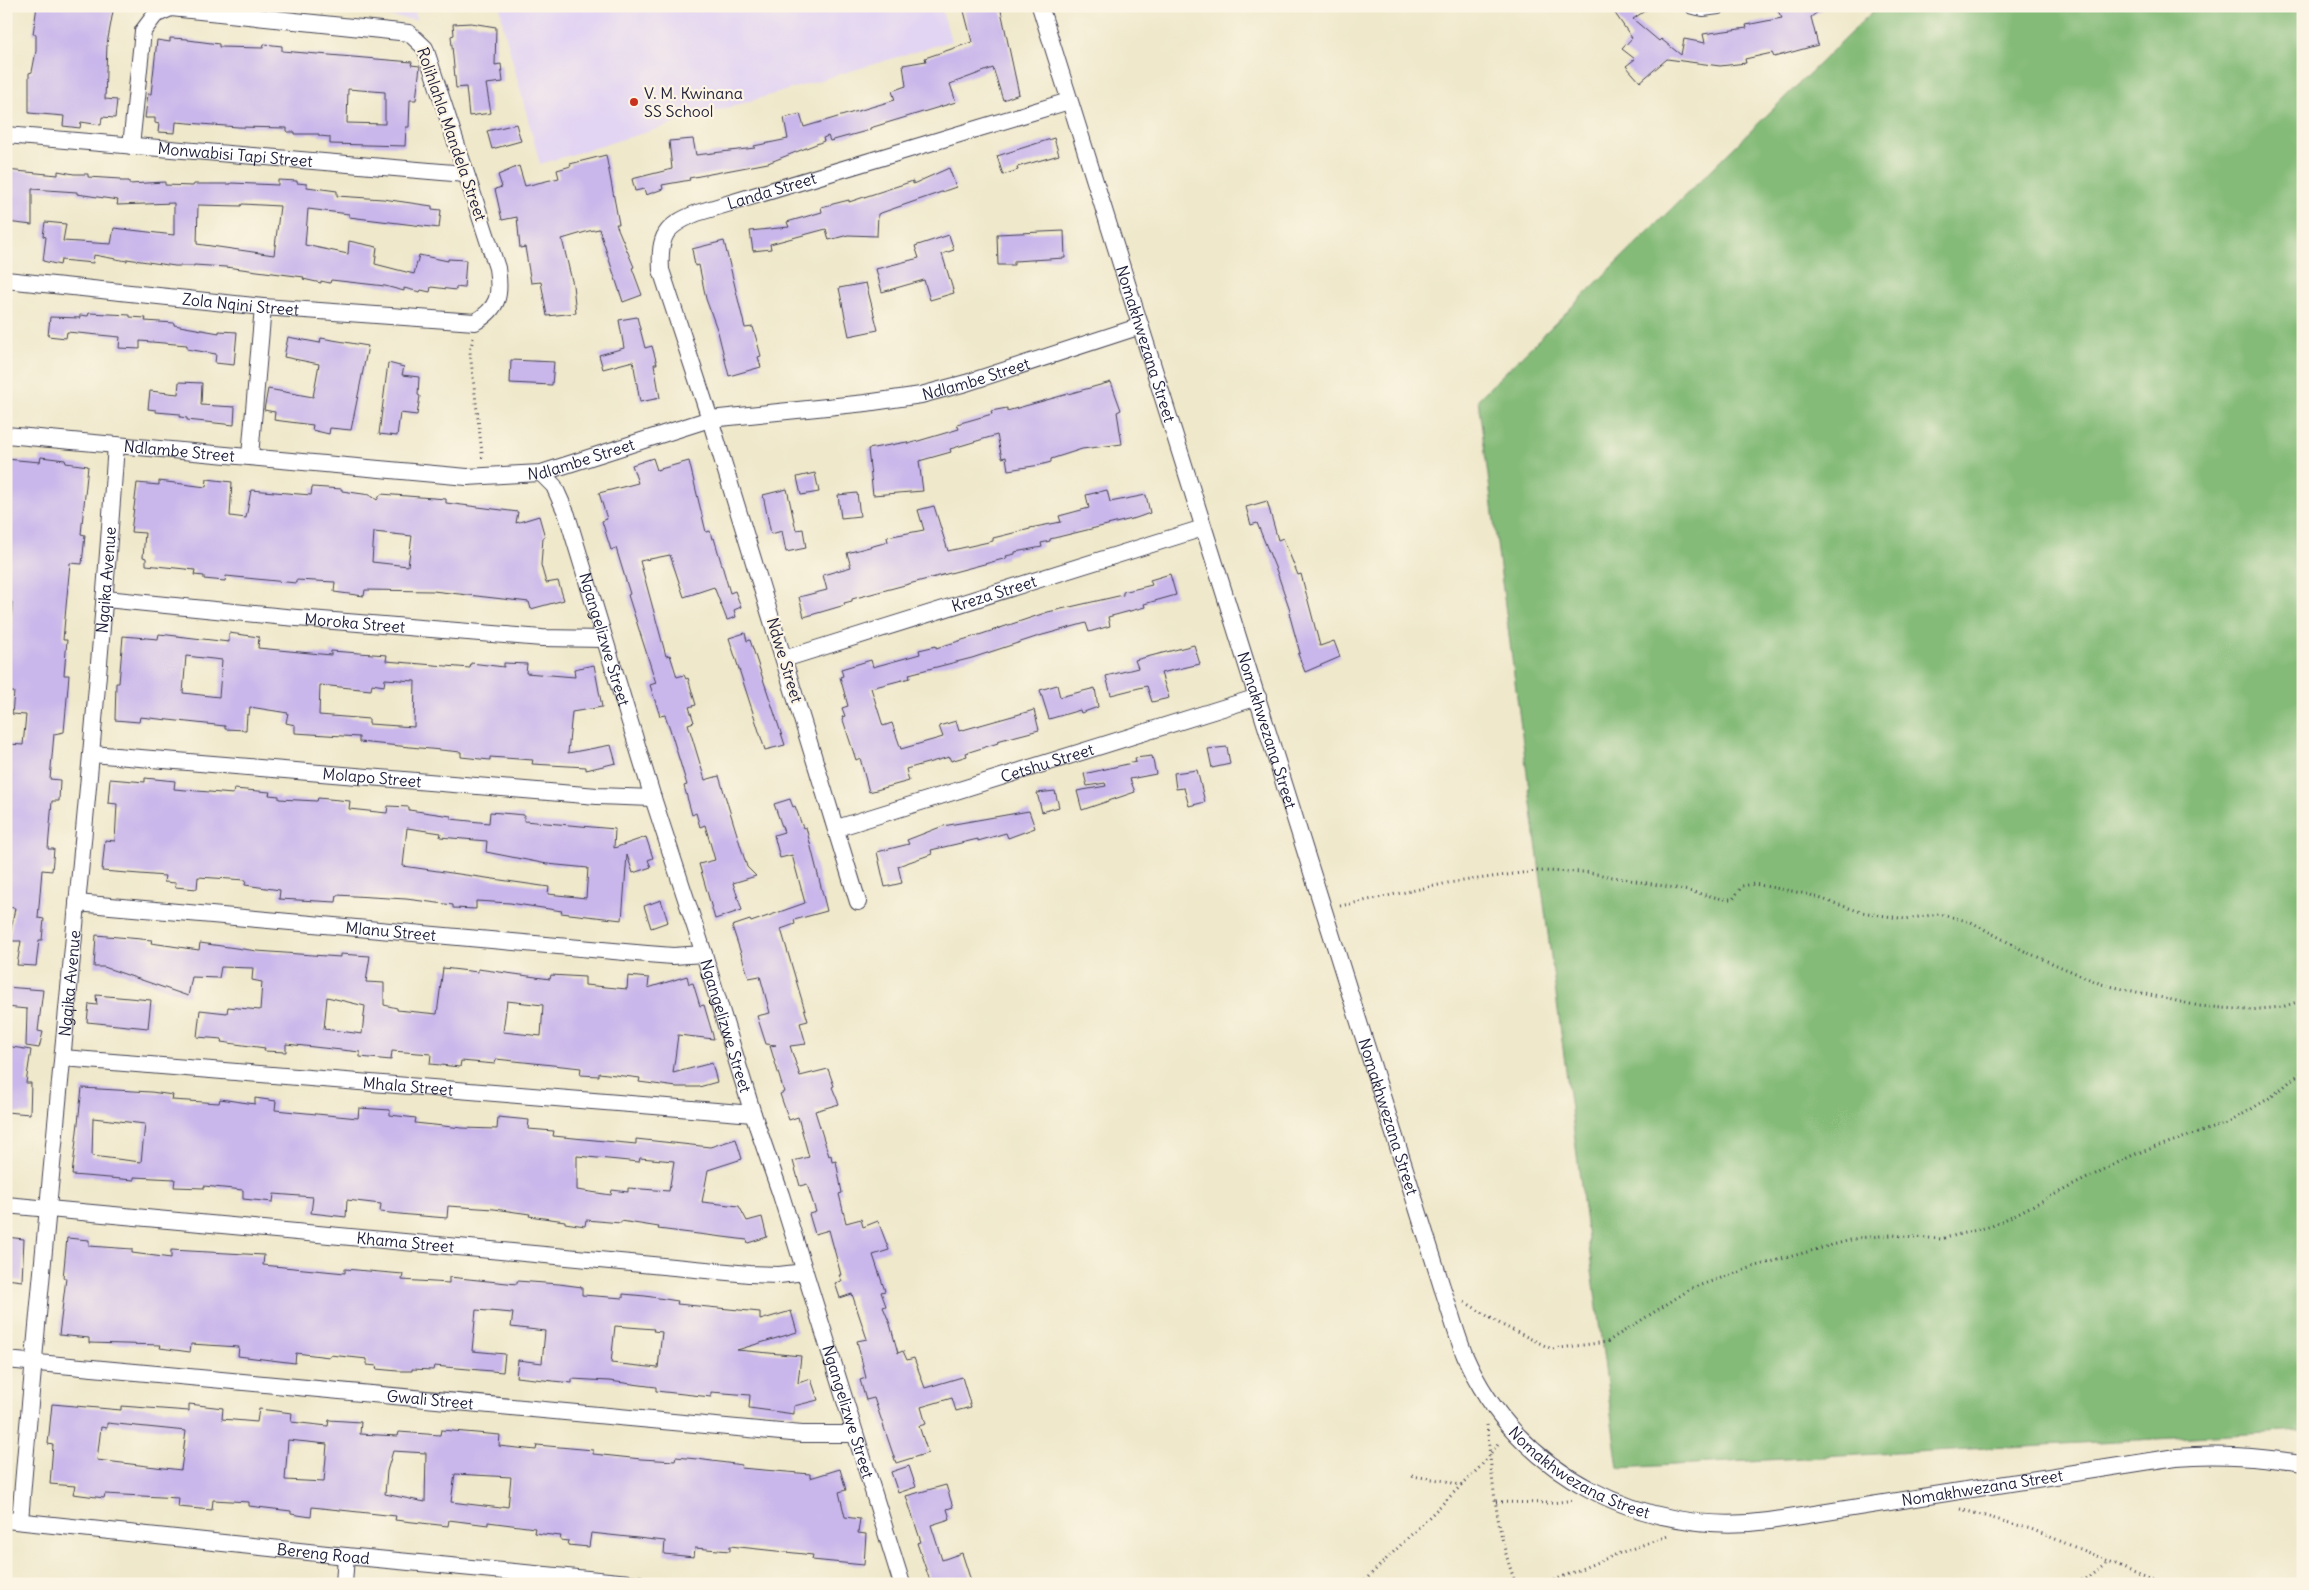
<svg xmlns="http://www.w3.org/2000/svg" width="2309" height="1590" viewBox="0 0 2309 1590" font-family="Delius,sans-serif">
  <rect width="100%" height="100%" fill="#fcf5e5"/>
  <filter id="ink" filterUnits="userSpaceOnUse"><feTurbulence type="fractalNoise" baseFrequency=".02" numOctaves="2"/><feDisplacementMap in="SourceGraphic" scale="10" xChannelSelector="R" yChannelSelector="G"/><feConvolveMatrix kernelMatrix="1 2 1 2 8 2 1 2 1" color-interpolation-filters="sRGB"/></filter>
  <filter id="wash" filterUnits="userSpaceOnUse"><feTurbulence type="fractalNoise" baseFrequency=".0096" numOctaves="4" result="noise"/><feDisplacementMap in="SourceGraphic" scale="20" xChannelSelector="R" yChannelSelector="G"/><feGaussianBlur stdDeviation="1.12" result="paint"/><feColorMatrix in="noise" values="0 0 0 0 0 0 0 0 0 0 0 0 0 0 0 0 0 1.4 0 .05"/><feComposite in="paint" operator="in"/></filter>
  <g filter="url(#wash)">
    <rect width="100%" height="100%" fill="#efe8cb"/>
    <path fill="#e2d4f3" d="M309,6H415L416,20Z
      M500,6H941L951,41L540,164L503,25Z"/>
    <path fill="#84bb78" stroke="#536e5a" d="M1878,6H2303V1431L1618,1468L1478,399Z"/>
    <g id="blocks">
      <path fill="#c9b6eb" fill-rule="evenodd" d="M37,6H114L107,44L105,99L117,100L115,118L102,117L101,125L81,122L80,128L63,126L64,116L29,113V73L32,72L36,51V34H33Z
        M977,6H1000L1019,94L1003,100L993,68L950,84L956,102L870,128V130L830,141L828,136L823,138L824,141L768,163L689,178L690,180L662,185L663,189L646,195L644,189L635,191L632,179L672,169L669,141L693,139L696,155L755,148L754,146L788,139L784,118L800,114L804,127L895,100L892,91L906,86L903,65L926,61L925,58L972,42L964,11Z
        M1610,6H1652L1633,19L1659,41L1661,39L1681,55L1684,39L1705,43L1703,34L1747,28L1746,25L1782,18L1775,6H1826L1811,17L1818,45L1774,57L1772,53L1745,59L1746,63L1720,66L1667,59L1640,82L1626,66L1635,59L1622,49L1632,38Z
        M471,23L496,27L495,65L501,64L503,82L486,84L491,113L469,116L466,87L456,88L451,36L454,35L453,24Z
        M170,38L188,39V40L219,44V47L263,48L264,44L282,46V51L412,62L411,65L420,66L416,100H410L409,127H406L405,146L330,144V137L319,136V134H295V132H287V128L238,127L176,122L175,133L158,132L159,124L155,123V118H145L148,94H151L157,40L170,42ZM348,89L385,92V124L347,123Z
        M516,124L521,141L492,149L487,131Z
        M1054,138L1059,155L1017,167L1018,170L1003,175L997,156Z
        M606,155L619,224H616L634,267L632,268L642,295L623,302L599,229L589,231L562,239L573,285L576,313L547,316L541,282L531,283L525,247L520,248L517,217L502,220L495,189L502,187L498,175L519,166L525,186L559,178L557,170L571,166L570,164Z
        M949,168L956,187L878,214L877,236L848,235L829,240L826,229L770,244L771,249L753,251L750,231L789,227L787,222L822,212L821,207L849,200V202L913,181V184Z
        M6,170L58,175V171L74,174H88V177L120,179V181H129V184L165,182V185L193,186L194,184H231V183L278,185V180L297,181V183L307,184V187L337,191V196L383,199L432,206V209L441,210L439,228L349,217V214L308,209L305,245L348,254L349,241L377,247L375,264L414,274L419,255L448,261V259L466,260L464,288L456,287V290L431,287L430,292L421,290L420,292L404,288V291L385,286L331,280L330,283L321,281V283L303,279L304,277L226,267L194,265V266H175L127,259V261L94,255L93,263L61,260L60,265L43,261L46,237L43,236L45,222L66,224L63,241L111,244L114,228L174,235V203L117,205L118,200L77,194V192L32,189V225L7,222ZM242,204L280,206L274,255L197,244L198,205L241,206Z
        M1064,231L1065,258L1014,261V265H998L997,234Z
        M949,235L954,250L942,254L954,293L930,300L924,280L882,292L876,269L919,258L915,246Z
        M724,241L745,328L753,327L761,356L758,357L761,367L729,376L718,332L706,299L699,265L695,266L692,249Z
        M866,283L878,330L849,336L839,288Z
        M89,313L130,315V317L146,318L145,321L174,323V325L219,333V331L237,332L234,365L215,363L216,354L187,349V345L140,341V349L119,348L120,337L67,332L66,338L48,336L50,317L80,318V315L88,316Z
        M637,317L645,348L652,346L657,364H654L660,398L640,402L633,361L603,369L599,355L624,348L619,320Z
        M288,337L320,343L321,338L368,346L351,430L330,428L329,434L312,430L313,425L274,420L275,412L264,410L268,389L313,397L319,364L284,357Z
        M511,360L554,362L552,385L510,383Z
        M388,363L404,367L402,375L419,377L418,395L420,396L417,415L400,413L397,436L379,434Z
        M179,382L202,383L201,405L235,407L234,425L187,420V418L180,417V414L156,412V410L148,409L150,391L178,394Z
        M1111,382L1121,410L1117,412L1122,444L1082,449L1051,459V462L1040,465L1008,470L1006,457L1002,458L997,435L950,449L951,452L919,461L923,491L873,495L868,449L907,442L908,444L959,429L957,424L992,414L991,411L1007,408V411Z
        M41,457L65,460L66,463L88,466L81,534L85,535L82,564L70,563L63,640H67L64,675H69L64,732L54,734L50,779L60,780L59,801H52L48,849H54L52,871L42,870L38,918L44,919L42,940H39L36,966L17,965L21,941H9L15,908L6,907L9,872L6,871V820L10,786L6,785V765L9,744L23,745L26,715L12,714L14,692H6V635H11L12,602L6,601V459L40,462Z
        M653,458L657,470L689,461L706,532L710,531L712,539L714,538L730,593L735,591L741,607L734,610L736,617L727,620L714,587L684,597L670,555L640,561L666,656L670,655L677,677L684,675L686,679L688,678L696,705L689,707L694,722L688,724L705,780L719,776L747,867L756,876L733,883L742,910L715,919L699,864L715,860L705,825L700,827L696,813L692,815L684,786L687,785L670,729L665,715L660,716L650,685L656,683L628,595L630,594L616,548L611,550L602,521L607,519L599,493L638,483L632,465Z
        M815,473L819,492L801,495L797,477Z
        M207,479L232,482L230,516L246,518L251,490L311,495L312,487L342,489V491L370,495L377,500L381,494L446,499V503L518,512L516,523L539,516L545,537L543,538L541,565L546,583L558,581L564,600L531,609L529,602L433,591L365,590L364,596L334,592L335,582L296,580V583L226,576L225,581L204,579V576L194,575L195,570L146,565V558L143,557L145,533L131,532L137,483L159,485V481L206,487ZM374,532L412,536L408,566L372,562Z
        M787,489L796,530L803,529L806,548L786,552L782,531L771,534L763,495Z
        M1107,490L1110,502L1146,495L1150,513L1136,518L1050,539V541L1041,543L1042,547L1015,552V554L1006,556L1007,558L852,599V601L844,603L845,605L804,617L799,597L827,590L823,575L851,567L847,553L888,542L887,537L924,530L918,510L934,506L948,551L993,541V538L1030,529V528L1061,522L1059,516L1089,508L1086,495Z
        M857,493L860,516L841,518L838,495Z
        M1267,501L1278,540L1283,538L1298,575L1301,574L1320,646L1334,641L1340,657L1305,672L1298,654L1300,653L1289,613H1291L1277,572L1257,523L1251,525L1246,507Z
        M1170,574L1176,595L1144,604L1145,607L1108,617L1110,626L1089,632L1086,623L1039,636L972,658L909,674L910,678L871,688L883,726L892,723L901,749L943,737L939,726L956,721L959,731L1034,710L1039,730L997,741L998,743L966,753L967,756L951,761L949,757L906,769L909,781L869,792L860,758L856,760L842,717L845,716L842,708L848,706L840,677L843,676L841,669L871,660L873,667L920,654L919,650L936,646V648L982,634L1048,612L1123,595V592L1152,585L1150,580Z
        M229,633L259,637L258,648L331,655V651L387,655L386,661L470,668L471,663L504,667V663L527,664L526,673L575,677L574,669L594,665L602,707L572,712L568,753L611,745L616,763L586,770V767L532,764L533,760L490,757V760L461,757V752L359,742V737L295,733V725L286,723L288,713L250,707L249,715L247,714L246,730L225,729V726L140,717L139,722L115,720L116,683H119L123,636L158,639L159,634L229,642ZM186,656L222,660L219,697L183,693ZM385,679L415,681L414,727L369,724V719L319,715L320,685L371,690L372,684L384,686Z
        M745,633L747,641L750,640L785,745L765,750L729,638Z
        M1194,645L1200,664L1161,673L1169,698L1152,702L1147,686L1111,695L1106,676L1138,668L1135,660Z
        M1057,685L1060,697L1095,688L1098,707L1081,713L1080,710L1049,719L1040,690Z
        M1227,747L1230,764L1212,768L1208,749Z
        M1152,756L1156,774L1130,779L1135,792L1082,810L1077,791L1106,786L1105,783L1087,786L1084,774L1136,762L1135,758Z
        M1197,770L1205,802L1189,806L1184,788L1176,789L1174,773Z
        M145,778L175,781L174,789L233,794L234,789L270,792L269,795L279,796V799L317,801L318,798L350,801L349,809L387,813L388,806L409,807V810L451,816V819L489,823L490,812L524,815V821L615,829L614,848L646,837L653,858L648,860L651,867L633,873L627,855L622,920L561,913L562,911L510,903L476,901V909L453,908V905L406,899L337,895L336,902L279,899L280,890L245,885L246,880L198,877L197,889L175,887L176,883L164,882L165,876L102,871L105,840L115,841L117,804L108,803L110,779L145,782ZM407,828L441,833L440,837L487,841L486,852L547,864L588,868L586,898L548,894L549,887L403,866Z
        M1055,791L1059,807L1042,812L1037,793Z
        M790,799L793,807L795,806L803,828L806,827L827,911L794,920L795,924L781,929L808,1021L800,1023L806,1044L790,1046L800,1076L828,1069L834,1086L832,1087L839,1104L815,1111L829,1156L831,1155L832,1162L836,1161L842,1193L839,1194L846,1223L861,1219L863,1227L878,1221L889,1250L873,1255L885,1291L881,1292L886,1306L883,1307L890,1324L898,1353L903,1351L907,1360L914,1358L925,1388L962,1377L971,1407L956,1411L952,1398L921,1407L926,1424L919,1426L928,1453L896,1463L874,1398L866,1400L860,1380L866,1378L857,1341L867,1339L852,1294L840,1298L835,1283L842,1281L839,1275H841L829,1230L815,1234L809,1214L816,1212L807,1184L800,1186L793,1161L809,1157L798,1117L789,1120L780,1094L784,1092L770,1046L776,1045L766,1044L757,1016L770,1013L760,976L749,978L732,926L750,920L751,922L805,903L792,855L780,858L774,835L784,832L774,804Z
        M1029,811L1035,828L1008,838L1006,833L978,841V839L931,850L932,854L898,866L902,883L885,887L877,852L909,844L907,840L943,826Z
        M661,900L668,922L651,928L644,906Z
        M96,935L152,940L151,943L199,950L200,943L257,951L340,957V954L370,956L366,982L384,983V1005L397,1008V1010L437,1014L443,968L478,972V969L550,979L551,975L585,977V985L627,989L628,976L649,978L648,988L687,976L689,984L693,983L700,1006L704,1005L714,1039L678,1035L673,1073L712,1063L717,1082L699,1087H677L639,1082L640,1078L599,1073V1076L580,1075L581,1068L543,1064L496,1059L495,1064L461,1061L460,1067L430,1064L431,1054L392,1051L391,1060L360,1057V1052L286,1044V1052L264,1051L265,1048L221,1042L222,1039L197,1037L200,1010L227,1013L228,1007L260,1010L262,982L252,980L253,968L221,967L219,978L192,977L188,996L104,967H94ZM327,997L365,1006L362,1034L324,1029ZM507,1001L543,1005L541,1036L503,1032Z
        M6,987L43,990L38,1031L43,1032L39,1048L26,1046L27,1009L6,1007Z
        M96,995L151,1000L148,1028L87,1022L89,1004L97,1005Z
        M6,1046L31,1050L26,1083H31L30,1114L6,1112Z
        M82,1088L151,1092L173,1095L172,1100L219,1103L220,1099L255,1104V1098L276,1101L275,1110L358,1118L359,1108L390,1110V1115L416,1118L415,1123L462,1128L497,1129L498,1117L529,1120L528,1129L554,1131L553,1136L636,1144V1139L710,1147L736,1139L742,1159L708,1170L702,1202L739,1206L747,1221L762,1217L767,1237L748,1243L747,1240L658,1229L659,1227L621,1221V1223L586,1220L585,1226L565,1223V1221L529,1216L530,1214L494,1209L448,1206L447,1218L410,1215L380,1212L381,1204L347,1200L346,1217L311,1213L313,1197L274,1194L273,1202L243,1199V1190L204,1186V1188L174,1187L175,1179L134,1177V1180L72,1175ZM93,1118L145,1124L141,1162L92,1156ZM577,1156L639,1162L640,1158L674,1161L669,1191L628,1188V1192L612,1190L611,1195L577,1190Z
        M6,1237L24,1239L22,1281L6,1279Z
        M67,1238L89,1240V1246L132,1249V1253L171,1258V1250L264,1255L263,1265L345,1273V1269L403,1274L402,1280L449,1283V1277L517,1284V1281L559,1284L582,1287V1295L623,1298V1294L645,1296L678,1301L677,1304L760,1312V1320L791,1311L797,1332L737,1350L801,1356L798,1383L811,1379L818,1400L794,1406V1414L749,1408L750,1395L711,1392V1397L656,1391V1387L609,1381L572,1379V1383L516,1377L518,1360L542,1363L545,1331L511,1327L513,1313L476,1310L472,1351L505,1354L503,1372L434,1366L433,1370L412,1369V1371H398L376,1369L377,1366L367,1365V1359L330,1355L329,1357L296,1353L295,1363L238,1356L239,1347L191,1344L190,1352L160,1348L161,1345L89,1343V1338L59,1335L66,1278H63ZM615,1326L654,1329L653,1331L662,1332L658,1368L611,1363Z
        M52,1404L121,1410V1406L189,1411V1404L223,1408L222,1419L257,1422L259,1409L292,1413L291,1422L328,1426L329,1420L361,1422L360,1434L398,1436L399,1432L440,1435L441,1430L500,1435L499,1446L536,1450L537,1445L593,1450V1454L641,1459L675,1461L676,1457L697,1459L742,1465L741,1468L810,1474V1478L840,1469L846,1490L839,1492L845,1517L860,1519L858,1533L866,1534L864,1565L812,1560L813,1555L730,1546V1551L695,1548L694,1557L664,1554L665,1541L591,1533L589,1547L568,1545L569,1541L560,1540L561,1536L534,1533L535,1528L488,1522V1525L449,1520L448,1526L395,1520L396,1516L312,1507L311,1517L291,1514V1511L249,1506V1502L213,1500L212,1510L178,1507L179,1498L105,1494L104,1498L73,1494L75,1486L50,1484L53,1445L48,1444ZM107,1423L186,1431L181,1470L97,1460L101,1427L107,1428ZM288,1440L327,1444L324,1482L285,1480ZM393,1451L426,1453L425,1502L385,1494L387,1471ZM455,1474L511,1477L508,1507L502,1506L501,1508L451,1502Z
        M909,1466L916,1487L898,1493L891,1472Z
        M946,1485L953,1507L947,1509L950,1519L931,1525L942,1560L962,1553L972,1584H931L917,1543L921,1542L906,1496Z"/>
    </g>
  </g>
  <g filter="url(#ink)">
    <use href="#blocks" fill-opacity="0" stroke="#414051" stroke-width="1"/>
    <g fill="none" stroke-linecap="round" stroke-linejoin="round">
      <g stroke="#414051" stroke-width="18">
        <g id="minor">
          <path id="s1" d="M1040,6L1442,1287C1450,1310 1456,1334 1465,1356C1516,1474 1645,1538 1769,1521L2176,1457C2221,1453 2259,1457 2303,1463"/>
          <path d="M1693,6L1703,8L1718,6"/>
          <path id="s2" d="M6,135L465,174"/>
          <path id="s3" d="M6,280L263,307L475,322C499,308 501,295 497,268L425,48L409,33L171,8L155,15L143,31L131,146"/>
          <path id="s4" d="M6,435L467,477L541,473L710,419L866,403L921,395L966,383L1141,326"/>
          <path d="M250,456L263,307"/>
          <path id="s5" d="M541,473L554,486L567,515L653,798L704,954L753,1114L781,1195L902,1584"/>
          <path id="s6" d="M106,599L285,617L542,638L604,639"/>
          <path id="s7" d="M784,659L1203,528"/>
          <path id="s8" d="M92,754L597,796L653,798"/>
          <path id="s9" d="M837,828L1258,697"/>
          <path id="s10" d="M858,902L710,419L661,270C659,235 665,226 697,213L1069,101"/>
          <path id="s11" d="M77,903L647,954L673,956L704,954"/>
          <path id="s12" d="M63,1058L753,1114"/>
          <path id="s13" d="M6,1205L749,1274L779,1275L805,1272"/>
          <path id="s14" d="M6,1360L802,1434H855"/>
          <path id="s15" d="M6,1520L346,1556L640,1584"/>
          <path id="s16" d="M20,1521C49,1162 91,805 116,445"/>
          <path d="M344,1584L346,1556"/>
        </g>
      </g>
      <path stroke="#414051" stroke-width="3" stroke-dasharray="1 4" stroke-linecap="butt" d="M473,338L470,352L483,461
        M1340,906L1448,883L1536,871L1585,872L1675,888L1723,899H1733L1742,886L1754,884L1807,894L1861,912L1905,919L1939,914L1971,922L2026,952L2101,984L2199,1006L2249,1010L2282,1007L2303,1000
        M1465,1302L1502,1325L1552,1349L1607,1342L1692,1288L1756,1266L1858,1238L1891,1235L1941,1239L1992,1226L2135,1154L2230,1122L2271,1097L2303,1071
        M1487,1425C1492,1477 1496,1534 1516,1584
        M1412,1476L1446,1481L1462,1486
        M1496,1502L1552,1503L1574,1500
        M1960,1509L2031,1529L2157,1581L2172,1584
        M1361,1584L1481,1466L1500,1441
        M1545,1584L1617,1554L1668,1536
        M2067,1584L2086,1579L2108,1562"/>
      <use href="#minor" stroke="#fff" stroke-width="16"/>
    </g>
  </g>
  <circle fill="#c8321e" stroke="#fcf5e5" stroke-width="2" cx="634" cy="102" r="5"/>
  <g text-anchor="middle" stroke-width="4.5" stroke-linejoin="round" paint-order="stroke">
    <g font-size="16" fill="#22223b" stroke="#fcf5e5" text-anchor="start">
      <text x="644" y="99">V. M. Kwinana<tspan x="644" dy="18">SS School</tspan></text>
    </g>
    <g font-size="16" fill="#22223b" stroke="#fcf5e5">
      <text transform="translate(452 134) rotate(71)" y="6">Rolihlahla Mandela Street</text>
      <text dy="6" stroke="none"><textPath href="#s2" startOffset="230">Monwabisi Tapi Street</textPath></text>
      <text dy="6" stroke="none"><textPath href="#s10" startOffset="815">Landa Street</textPath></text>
      <text dy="6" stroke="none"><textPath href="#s3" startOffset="236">Zola Nqini Street</textPath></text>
      <text dy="6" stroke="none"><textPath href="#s1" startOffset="354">Nomakhwezana Street</textPath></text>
      <text dy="6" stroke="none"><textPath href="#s4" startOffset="984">Ndlambe Street</textPath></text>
      <text dy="6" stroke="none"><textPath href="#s4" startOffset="174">Ndlambe Street</textPath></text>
      <text dy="6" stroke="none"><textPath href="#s4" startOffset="579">Ndlambe Street</textPath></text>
      <text dy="6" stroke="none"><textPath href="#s16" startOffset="945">Ngqika Avenue</textPath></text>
      <text dy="6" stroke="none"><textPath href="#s7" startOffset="220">Kreza Street</textPath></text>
      <text dy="6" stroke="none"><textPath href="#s6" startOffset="250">Moroka Street</textPath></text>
      <text dy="6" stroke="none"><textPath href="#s5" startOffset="180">Ngangelizwe Street</textPath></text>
      <text transform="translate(785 660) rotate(73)" y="6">Ndwe Street</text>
      <text dy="6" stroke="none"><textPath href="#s1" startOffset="759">Nomakhwezana Street</textPath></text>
      <text dy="6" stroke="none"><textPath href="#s9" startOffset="220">Cetshu Street</textPath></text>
      <text dy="6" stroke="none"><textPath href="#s8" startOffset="281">Molapo Street</textPath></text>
      <text dy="6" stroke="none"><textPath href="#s11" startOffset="315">Mlanu Street</textPath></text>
      <text dy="6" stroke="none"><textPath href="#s16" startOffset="540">Ngqika Avenue</textPath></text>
      <text dy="6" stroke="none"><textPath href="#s5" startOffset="585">Ngangelizwe Street</textPath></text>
      <text dy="6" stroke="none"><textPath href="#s12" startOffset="346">Mhala Street</textPath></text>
      <text dy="6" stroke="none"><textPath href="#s1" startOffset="1164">Nomakhwezana Street</textPath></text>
      <text dy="6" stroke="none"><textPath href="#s13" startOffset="401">Khama Street</textPath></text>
      <text dy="6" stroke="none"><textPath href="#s14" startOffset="426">Gwali Street</textPath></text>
      <text dy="6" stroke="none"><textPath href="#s5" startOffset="990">Ngangelizwe Street</textPath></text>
      <text dy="6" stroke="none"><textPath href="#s1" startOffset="1584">Nomakhwezana Street</textPath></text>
      <text dy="6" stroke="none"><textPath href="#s1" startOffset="2002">Nomakhwezana Street</textPath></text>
      <text dy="6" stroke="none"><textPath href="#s15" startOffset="319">Bereng Road</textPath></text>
    </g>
  </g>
  <rect width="2309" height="1590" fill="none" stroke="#fcf5e5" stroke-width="25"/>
</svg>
